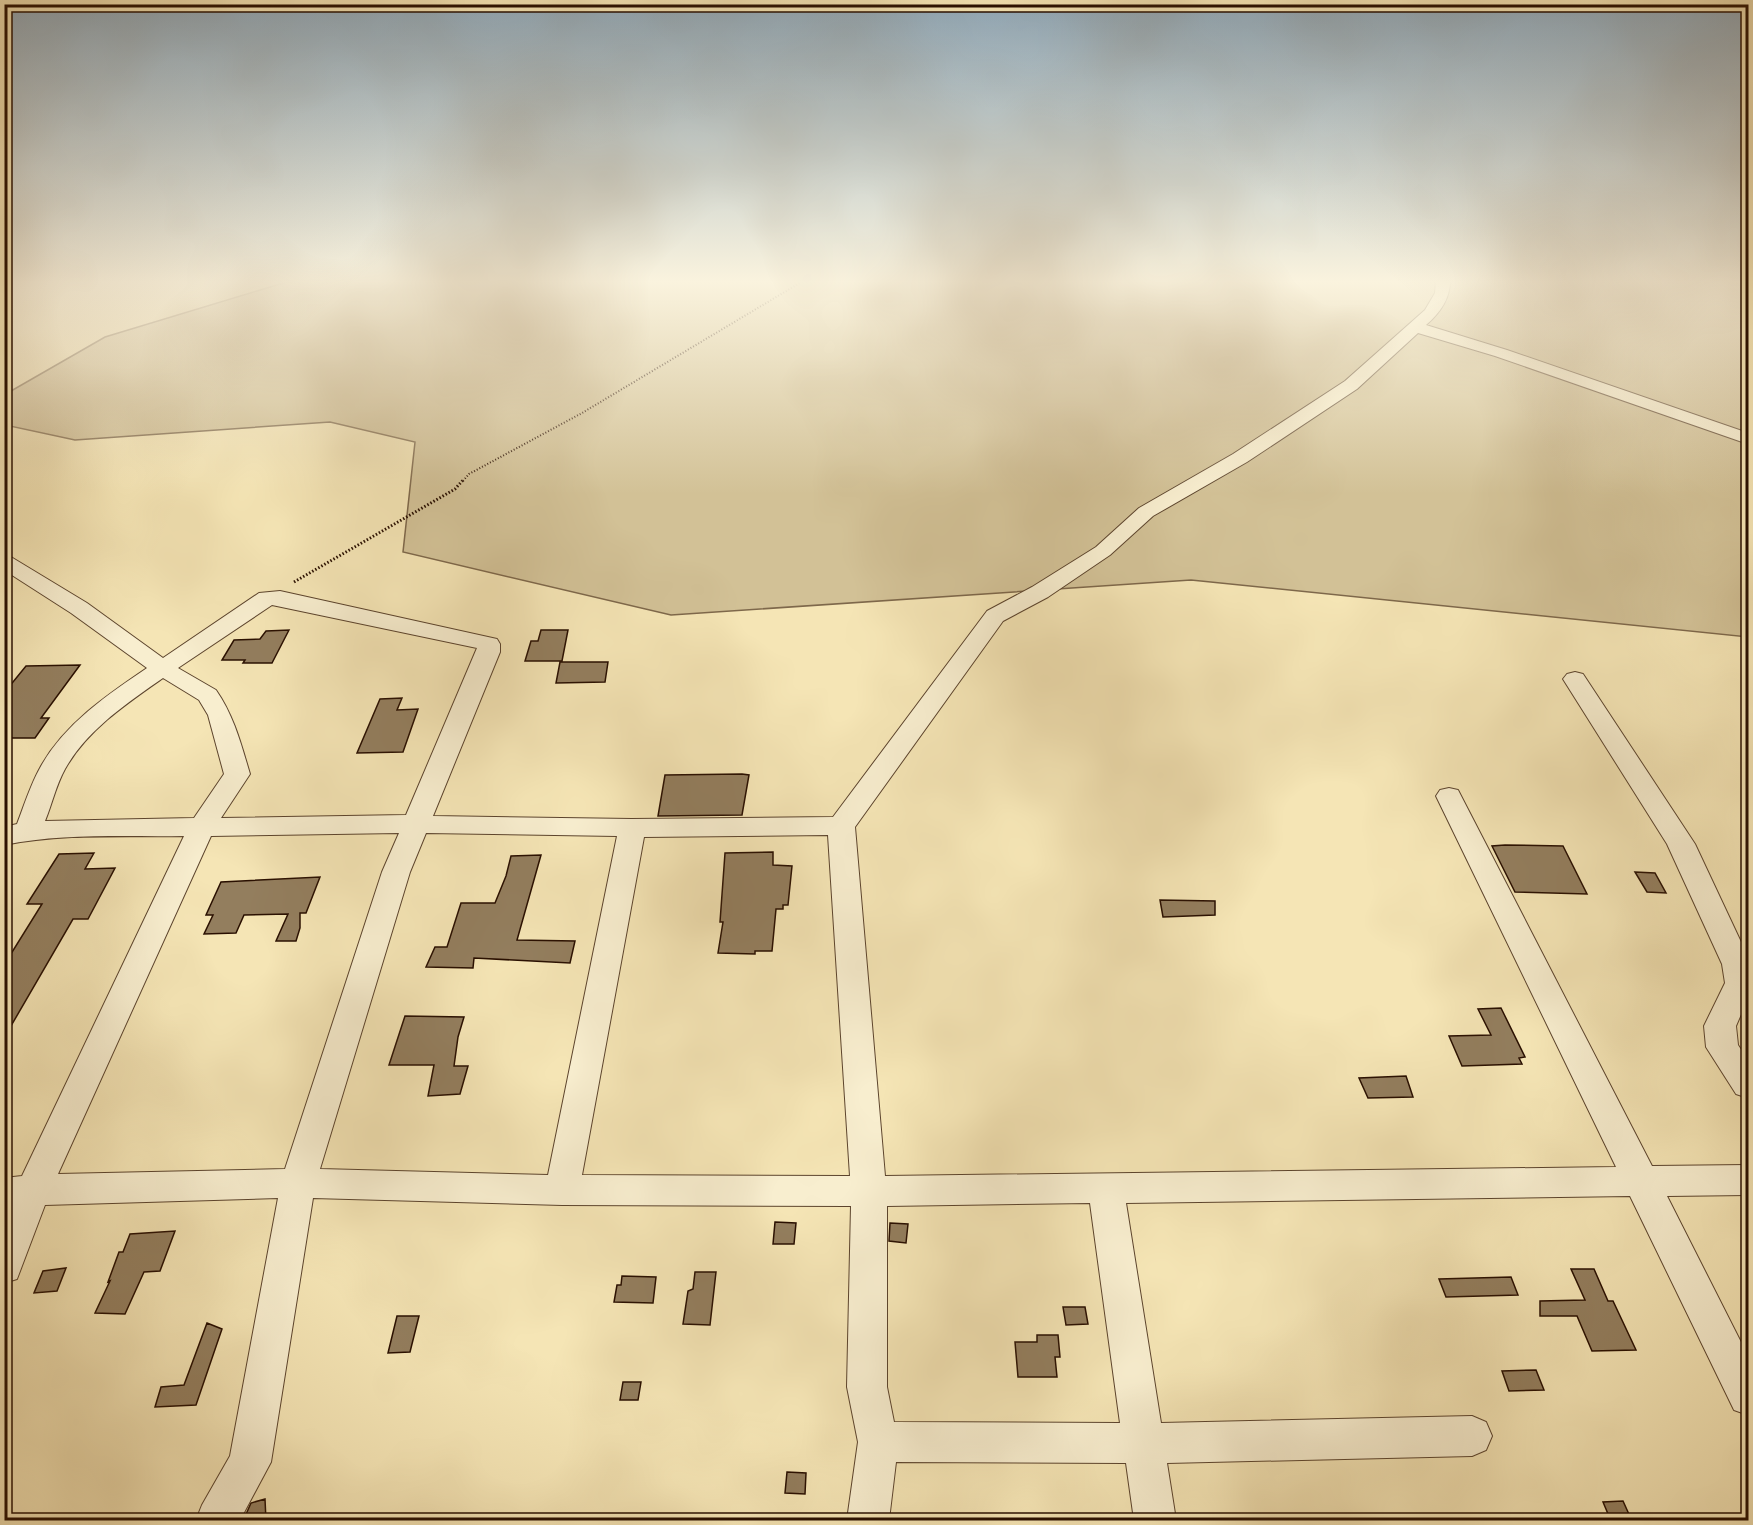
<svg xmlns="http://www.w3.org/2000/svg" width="1753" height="1525" viewBox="0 0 1753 1525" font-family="Alegreya,serif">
  <rect width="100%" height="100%" fill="#f5e5b5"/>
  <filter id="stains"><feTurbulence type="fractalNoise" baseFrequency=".00333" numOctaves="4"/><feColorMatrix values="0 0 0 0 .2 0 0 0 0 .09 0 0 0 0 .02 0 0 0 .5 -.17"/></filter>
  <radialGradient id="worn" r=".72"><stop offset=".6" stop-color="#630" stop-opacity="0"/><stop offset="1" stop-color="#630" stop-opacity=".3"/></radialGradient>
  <path fill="#d2c196" stroke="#7e684b" stroke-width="1.5" d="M290,281H1748V637L1191,580L671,615L403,552L415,442L330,422L75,440L5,425L4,395L105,337Z"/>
  <path fill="#937e5e" stroke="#290f00" stroke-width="1.5" d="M289,630L272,663H243L245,660H222L234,640L260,639L266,631Z
    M541,630H568L562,661H525L531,641H538Z
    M560,662H608L605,682L556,683Z
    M80,665L41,718H49L35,738H4V693L26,666Z
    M402,698L397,710L418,709L403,752L357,753L380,699Z
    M742,774L749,775L742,815L658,816L665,775Z
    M1505,845L1563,846L1587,894L1515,892L1492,846Z
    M773,852V865L792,866L788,905H783V909H776L772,951H755V954L718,953L723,922H720L725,853Z
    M94,853L85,869L115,868L88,919H73L4,1038V965L42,904H27L59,854Z
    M541,855L517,940L575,941L570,963L474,958L473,968L426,967L435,947H447L461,903H495L506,876L511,856Z
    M1635,872L1655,873L1666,893L1647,892Z
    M320,877L306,913H300V928L296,941H276L288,914L244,915L236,933L204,934L213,915H206L221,882Z
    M1160,900L1215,901V915L1163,917Z
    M1501,1008L1525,1057L1519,1058L1522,1064L1462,1066L1449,1036L1491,1035L1478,1009Z
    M405,1016L464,1017L458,1037L454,1066H468L460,1094L428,1096L434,1065H389Z
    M1406,1076L1413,1097L1368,1098L1359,1078Z
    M775,1222L796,1223L794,1244H773Z
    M890,1223L908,1224L906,1243L889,1241Z
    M175,1231L160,1271L144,1272L125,1314L95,1313L110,1281L108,1282L119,1252H123L130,1234Z
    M66,1268L57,1291L34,1293L43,1271Z
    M1571,1269H1594L1608,1301H1613L1636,1350L1592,1351L1577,1316H1540V1301L1585,1300Z
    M695,1272H716L710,1325L683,1324L688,1291L693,1289Z
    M622,1276L656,1277L653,1303L614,1302L617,1285H621Z
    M1511,1277L1518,1295L1446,1297L1439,1279Z
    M1063,1307H1085L1088,1324L1066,1325Z
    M397,1316H419L410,1352L388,1353Z
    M207,1323L222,1329L196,1405L155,1407L161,1387L184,1385Z
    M1037,1335H1058L1060,1357H1055L1057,1377H1018L1015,1342H1037Z
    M1536,1370L1544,1390L1509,1391L1502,1371Z
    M623,1382H641L638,1400H620Z
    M787,1472L806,1473L805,1494L785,1493Z
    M265,1499L266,1521H243L251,1503Z
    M1623,1501L1632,1521H1611L1603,1502Z"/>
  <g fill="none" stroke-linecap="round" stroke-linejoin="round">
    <g stroke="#5c442d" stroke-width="2">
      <path id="minor" d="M1436,281H1450C1450,299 1440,313 1426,325L1507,350L1748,433V444L1495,356L1418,333L1357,389L1247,462L1153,516L1110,555L1048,597L1003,621L855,827L885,1176L1616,1167L1436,796L1440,790L1449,788L1458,790L1652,1166L1748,1165V1195L1667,1196L1748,1356V1415L1734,1410L1630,1196L1126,1203L1161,1423L1472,1416L1486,1422L1492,1436L1486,1450L1472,1456L1167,1463L1176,1520H1134L1126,1463L896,1462L889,1520H847L858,1442L847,1387L851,1206L562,1205L313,1198L271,1462L240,1520H196L202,1505L230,1456L278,1198L45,1205L17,1279L4,1283V1218L9,1207L4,1208V1178L22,1176L184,836C124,837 63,833 4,845V827L17,824C24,806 30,786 40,768C63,725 107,695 147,668L71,613L4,570V555L11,557L87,603L163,658L259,593L280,591L497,639L500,644V652L433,816L632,819L833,817L987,611L1032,587L1096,547L1139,508L1233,454L1345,381L1425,310L1435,293ZM272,605L477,648L406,815L221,818L250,774C241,744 234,716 216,690L178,668ZM163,678L199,700L208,715L224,774L194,818L45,821C52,804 56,785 65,769C87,730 127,703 163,678ZM399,833L382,872L285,1169L58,1174L211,836ZM426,833L617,836L548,1175L320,1169L410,872ZM828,835L850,1176L582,1175L644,837ZM1090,1203L1120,1423L894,1422L887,1387V1206Z
        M1575,672L1583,674L1695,844L1748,957V998L1736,1026L1738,1045L1748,1060V1098L1736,1094L1706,1047L1704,1026L1725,983L1722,964L1667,844L1563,679L1567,674Z"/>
    </g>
    <path stroke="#290f00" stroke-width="2" stroke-dasharray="1 2" stroke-linecap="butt" d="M463,481L469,474L582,413L803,281"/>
    <path stroke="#290f00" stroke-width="3" stroke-dasharray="1.5 2" stroke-linecap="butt" d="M294,582L455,489L464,479"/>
    <use href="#minor" fill="#f8eecf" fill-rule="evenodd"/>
  </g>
  <linearGradient id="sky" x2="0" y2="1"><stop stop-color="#91aabb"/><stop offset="0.57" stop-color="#faf3de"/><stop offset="1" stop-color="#faf3de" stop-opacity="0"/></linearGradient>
  <rect width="1753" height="494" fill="url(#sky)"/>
  <rect width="1753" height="1525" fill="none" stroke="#f5e5b5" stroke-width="24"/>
  <rect x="6" y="6" width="1741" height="1513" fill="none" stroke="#290f00" stroke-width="3"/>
  <rect x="12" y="12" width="1729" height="1501" fill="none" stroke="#290f00" stroke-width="1.5"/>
  <rect width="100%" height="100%" filter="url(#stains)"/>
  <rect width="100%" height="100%" fill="url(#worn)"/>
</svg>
